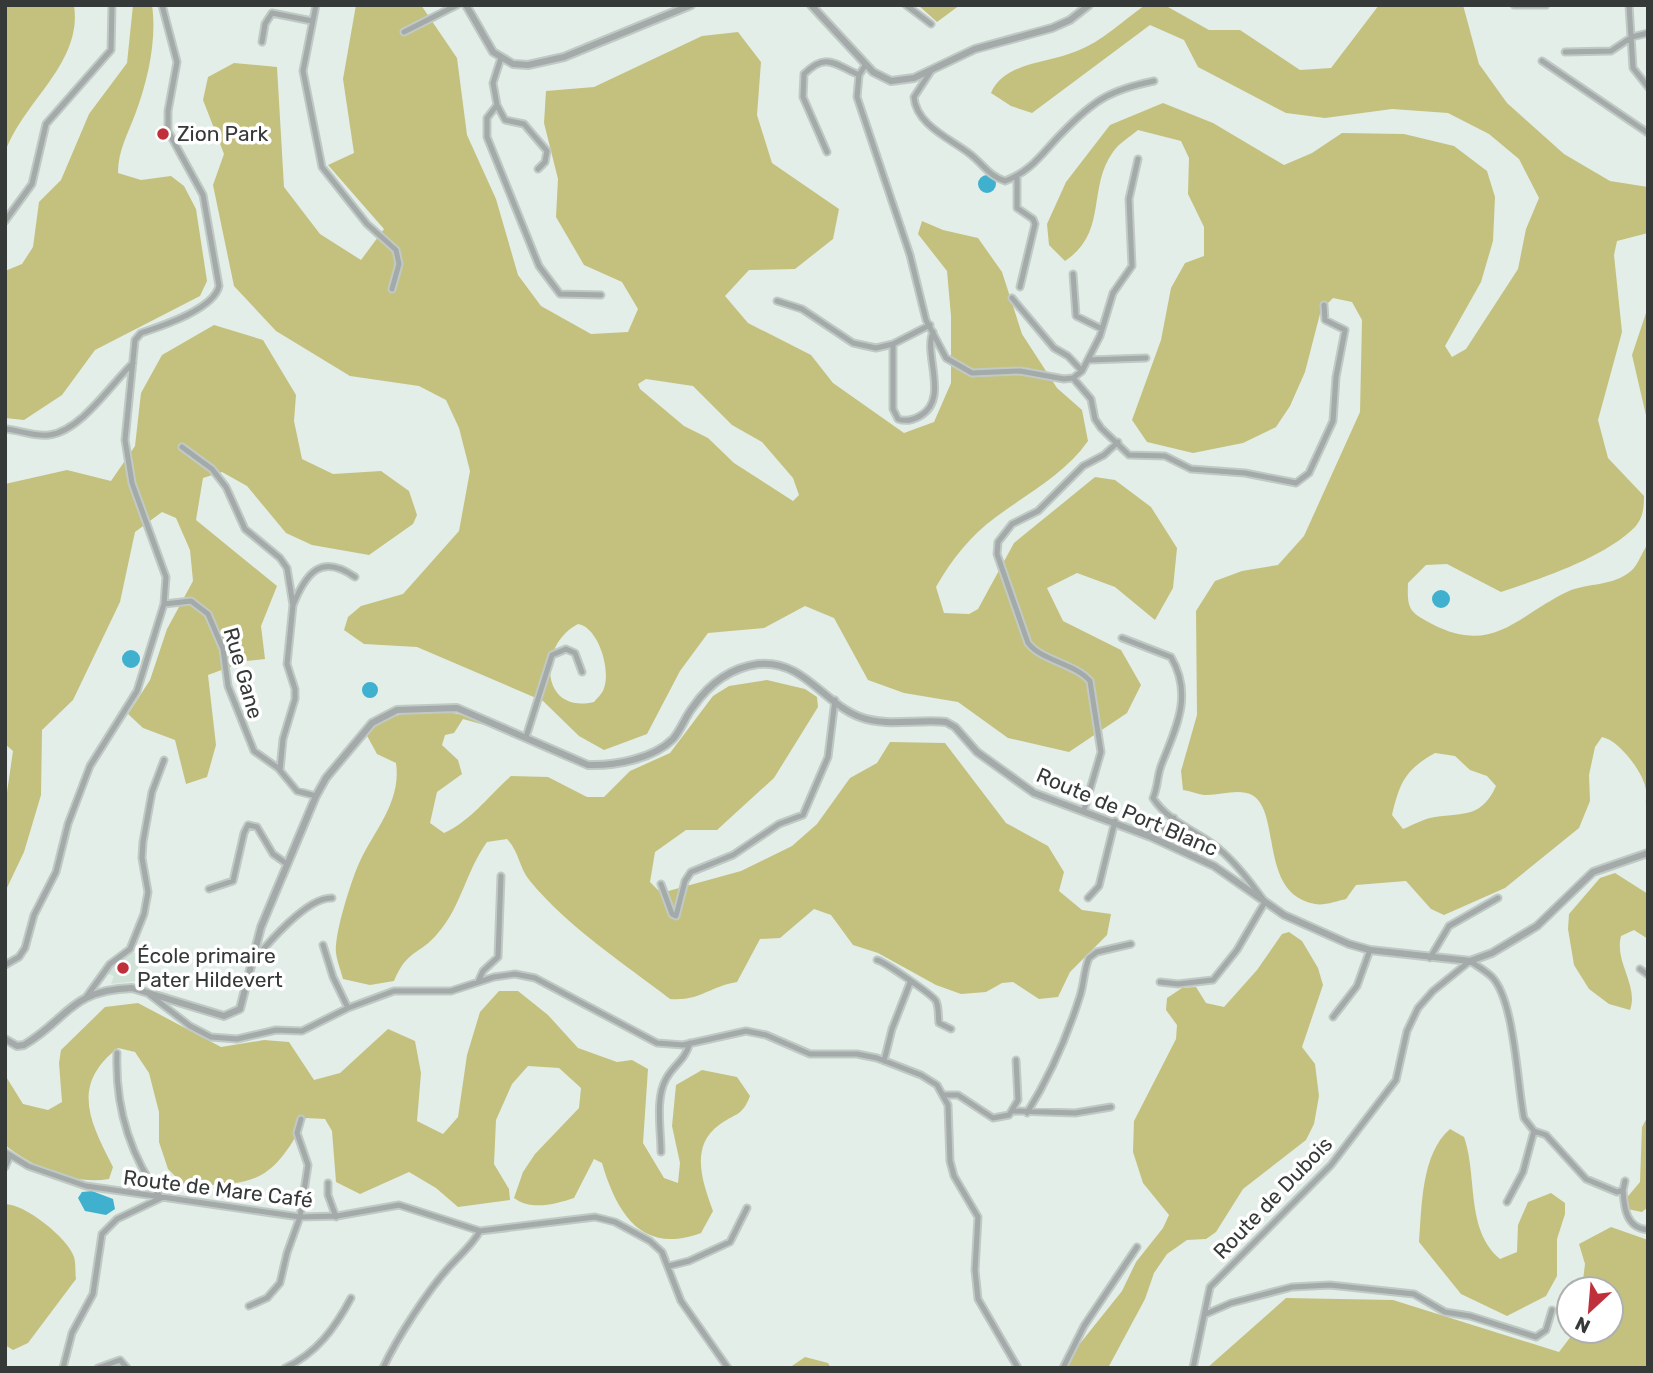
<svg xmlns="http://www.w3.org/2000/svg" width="1653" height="1373" viewBox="0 0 1653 1373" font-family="Rubik,sans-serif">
  <rect width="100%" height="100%" fill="#e3eee8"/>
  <path fill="#d1e2d8" d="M130,951L139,955L137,981L111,984L114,976L106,973L114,961Z"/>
  <path fill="#c4c17e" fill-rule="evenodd" d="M5,5H74C83,64 22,102 5,153Z
    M133,5H152C157,40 148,79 136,112C128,134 118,150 118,173L141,180L171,176L184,186L196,209L207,281L200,296L95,350L62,395L24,420L5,418V271L22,264L33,247L39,202L61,180L89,114L127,63Z
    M356,5H421L457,58L467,135L496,199L518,275L541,306L591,334L628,332L638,309L622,282L584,265L556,217L558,179L544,123L546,91L594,87L702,36L738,32L761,62L757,115L772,163L839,209L833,239L795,269L749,270L725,296L748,323L811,355L833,383L904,433L934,422L951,383V316L947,271L918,234L922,221L943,230L978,238L1002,272L1022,334L1057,388L1082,410L1088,441C1065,474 1028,493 996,517C971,535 951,560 936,587L944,613L969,614L978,609L1014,543L1095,477L1115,480L1151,507L1177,548L1173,588L1155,620L1115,587L1077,573L1047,588L1063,621L1121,650L1141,685L1127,713L1069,752L1008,738L958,702L904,693L868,680L834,618L805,606L764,628L708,633L680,671L647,734L604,750L579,736L543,701L417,647L364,644L344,630L348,617L361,606L403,594L459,531L470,471L459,428L446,400L419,386L350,376L276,331L234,286L213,185L224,154L203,100L208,77L234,63L277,67L284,187L320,234L361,260L384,229L328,165L354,153L343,79ZM646,379L693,386L732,425L762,442L793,478L799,495L793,501L734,463L708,438L684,426L640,389L638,384ZM578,624C598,627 611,669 604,688C603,693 597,698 594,702C540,715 537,645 578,624Z
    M918,5H960L937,22Z
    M1145,5L1168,7L1209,30H1240L1300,70L1331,68L1379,5H1463L1479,64L1507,103L1564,154L1610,181L1648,187V233L1617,241L1614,255L1622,332L1598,420L1608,458L1644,496C1644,508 1643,518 1635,527C1604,558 1542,578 1501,592L1447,564L1426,565L1408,583C1407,609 1409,612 1432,624C1494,656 1517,615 1569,591C1588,583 1614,586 1631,571C1638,565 1642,552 1648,544V812C1644,805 1647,798 1646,790C1644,773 1619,740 1602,737L1595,747L1589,775L1590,801L1579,828L1505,888L1444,915L1431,909L1406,881L1356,885L1346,899C1337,901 1324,906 1315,904C1258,894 1282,812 1252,795C1238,788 1219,796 1204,795C1197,794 1190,791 1183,790L1181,771L1197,715L1196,611L1215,581L1242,571L1278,565L1304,536L1360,412L1362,320L1352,302L1333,298L1321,310L1305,372L1290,406L1276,427L1243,443L1193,453L1147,442L1132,420L1161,340L1171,288L1185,263L1204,256V227L1188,194L1189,158L1181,141L1138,130C1131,136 1119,143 1113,152C1087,188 1108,233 1065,261L1049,245L1047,224L1066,182L1110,125L1163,103L1213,123L1284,165L1312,153L1342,133L1404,134L1454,146L1487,171L1495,197L1493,241L1481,282L1445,346L1452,357L1466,349L1518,269L1526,229L1539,198L1519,159L1489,134L1448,113L1392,109L1325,118L1286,113L1198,67L1184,40L1150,25L1032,113L1011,106L991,93C1004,62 1049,63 1077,51C1101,42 1124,20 1145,5ZM1435,753L1455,756L1470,770L1487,776L1496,786C1482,817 1465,813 1435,817C1425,818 1413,825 1403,829L1392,815C1400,782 1405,770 1435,753Z
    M1648,307V424L1632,355Z
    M214,325L263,340L296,395L294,421L302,459L333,474L381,471L409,491L417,515L413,524L369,555L312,545L286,533L247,486L222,472L203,478L196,520L277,586L261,626L265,659L246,661L208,675L216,745L207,777L186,784L175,740L143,728L128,714L150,680L167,629L193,581L190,550L176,518L162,512L135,532L120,602L73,700L42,730L41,795L24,852L5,892V806L13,751L5,744V484L67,470L111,481L135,446L141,393L162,355Z
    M767,680L805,689L817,697L818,707L774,778L717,830H686L655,852L650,882L661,893L741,871L792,846L817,824L850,778L877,763L890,742L945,743L1006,823L1048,846L1064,872L1059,891L1082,910L1111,914L1107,935L1070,972L1058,997L1039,999L1013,982L1002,983L986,992L961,994L936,985L878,953L853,945L831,915L814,909L780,938L760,939L737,982C708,987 701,1001 670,999C622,962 569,928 530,881C519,868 519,851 507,839L487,842C466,871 461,907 438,933C419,956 408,948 394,981L370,985L343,979C341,971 337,961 336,953C334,935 350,885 357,868C371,833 402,804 396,763L377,754L365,732C403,702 454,708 496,726L495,728L463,719L454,733L445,735L442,745L458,760L462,774L437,792L430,823L444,833C473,819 486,798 511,776L548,777L587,797H604L630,771L670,753L713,696L729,686Z
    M1615,873L1648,894V939L1634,930L1621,936C1614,962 1639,985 1630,1010L1609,1004L1589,989L1574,965L1568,929L1569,914L1600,878Z
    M1289,932L1302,941L1318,968L1323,985L1302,1047L1315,1064L1319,1096L1314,1124L1306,1140L1243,1189L1216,1232L1206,1239L1187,1240L1167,1254L1154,1273L1145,1299L1108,1368H1068L1074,1351L1122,1291L1136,1262L1163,1228L1169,1215L1143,1183L1133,1152L1134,1121L1176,1039L1177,1025L1166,1010L1167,998L1182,988L1196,987L1206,1003L1224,1007L1257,970L1282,934Z
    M499,991H518L548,1015L578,1048L617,1062L632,1060L648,1069L643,1143L664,1178L678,1183L680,1163L672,1126L676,1085L702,1070L737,1077L750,1096C742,1117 735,1113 719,1125C689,1147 703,1183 713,1211L701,1233C642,1255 617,1214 602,1163L594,1159L574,1198C556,1204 531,1211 514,1198L523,1172L535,1154L579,1108L581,1088L559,1068L528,1066L512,1084L496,1120L494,1164L509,1189L510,1200L458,1207L436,1188L409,1172L360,1194L336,1182L332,1131L325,1119L306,1118C272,1183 255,1186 184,1185L168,1169L159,1142V1112L149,1073L135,1052L118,1048C70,1085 90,1122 113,1167L109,1179C73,1185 34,1168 5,1145V1075L23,1104L48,1110L62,1102L59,1063L61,1050L105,1007L138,1003L221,1047L264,1040L289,1042L314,1080L340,1073L388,1029L415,1041L421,1073L417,1121L443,1134L458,1117L467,1055L480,1012Z
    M1648,1116V1207L1642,1212L1627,1209L1624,1201L1640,1182L1642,1127Z
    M1450,1129L1464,1137C1478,1177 1465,1229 1500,1259L1517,1252L1518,1225L1528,1202L1551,1193L1565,1203V1214L1557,1239V1276L1546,1296L1507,1316L1461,1294L1419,1242C1422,1206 1421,1154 1450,1129Z
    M5,1204C25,1204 68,1238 74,1257C76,1264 75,1273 76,1279L28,1343L13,1350L5,1345Z
    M1611,1227L1648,1240V1368H1207L1286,1298L1393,1300L1559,1352L1575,1331H1611V1289H1582L1585,1264L1579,1244Z
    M805,1357L828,1363L831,1368H789Z"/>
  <path fill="#3fb1ce" d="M978 184a9 9 0 1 1 18 0a9 9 0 1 1-18 0Z
    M1432 599a9 9 0 1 1 18 0a9 9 0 1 1-18 0Z
    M122 659a9 9 0 1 1 18 0a9 9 0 1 1-18 0Z
    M362 690a8 8 0 1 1 16 0a8 8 0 1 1-16 0Z
    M92,1191L113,1199L115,1209L106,1215L85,1211L78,1198L82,1192Z"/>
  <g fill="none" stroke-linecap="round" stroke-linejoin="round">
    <g stroke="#c0cac5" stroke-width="9">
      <path id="minor" d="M316,5L303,71L322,167L367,224L396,250L399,264L392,289
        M906,5L931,24
        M1514,5H1546
        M1629,5L1633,68L1648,87
        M404,32L457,5
        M262,42L265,24L272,13L312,21
        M1565,52L1611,51L1632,37L1648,33
        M501,58L493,83L497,105L487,118V137L539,266L560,294L601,295
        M1542,61L1648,133
        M866,64L859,75L857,97L910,255L926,320L946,358L972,373L1020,371L1064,379L1073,378L1082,371L1100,336L1113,293L1132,266L1129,199L1138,159
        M931,71L914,97C916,125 951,139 970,154C983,164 989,176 1005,181C1032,171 1042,153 1062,133C1094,100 1110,90 1154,81
        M497,105L505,120L524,124L547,151L545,162L538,169
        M827,152L803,97L804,74C826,52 834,64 859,75
        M1017,177V208L1033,219L1035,224L1020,287
        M5,221L32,184L46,124L111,50L112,5
        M1073,274L1076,316L1102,329
        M1012,298L1054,348L1068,356L1082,371
        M777,301L802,309L853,343L876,348L893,344L930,325
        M893,344V409L898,419C906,422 913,420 920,416C950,399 923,355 933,332
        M1089,360L1146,358
        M1073,378L1091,399L1095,419L1101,428L1129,455L1165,456L1191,469L1245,473L1296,483L1309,473L1333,421L1336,377L1345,330L1325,320L1324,305
        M5,429C20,430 34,437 49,435C81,431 111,384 133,363
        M182,447L212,469L226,487L245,529L280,558L287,568L293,605L287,664L295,689V699L283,739L280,770
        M164,604L191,601L208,614L223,649L228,686L254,751L278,768L297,791L316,796
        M293,605C306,573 321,553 355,577
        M1122,638L1171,657C1194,696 1175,729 1161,766C1157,777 1158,787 1153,798C1168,822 1197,831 1218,848C1237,864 1251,883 1265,902L1237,950L1213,980L1178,984L1160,982
        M526,737L552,655L566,649L575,653L582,672
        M1084,810L1101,752L1090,681C1074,663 1042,661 1028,643L997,554L998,542L1012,524L1038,511L1083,466L1104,455L1118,442
        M1138,832L1165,828L1173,824L1174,818
        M661,884L672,914L676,916L685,881L691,872L733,855L779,824L803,815L828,757L835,700
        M209,889L233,881L244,833L248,825L257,827L273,854L287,864
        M1088,898L1099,886L1115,821
        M323,945L333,977L348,1008
        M1430,958L1449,926L1498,898
        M877,960C883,961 933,995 936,1001C939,1007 938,1016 939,1023L951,1029
        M253,962C267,944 307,897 332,898
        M5,965L19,957L25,948L34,915L56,872L68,824L90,766L137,691L164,604L166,577L132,483L125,440L135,340L141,333C162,326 214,309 219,286L203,195L168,131V111L177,62L162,5
        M1640,969L1648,975
        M478,982L483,971L498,957L501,876
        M150,995L190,1026L211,1037L237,1039L276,1030L302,1031L348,1008L394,991H451L494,977L515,974L535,978L657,1043L683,1045L746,1031L766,1035L810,1054H857L877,1058L921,1075L937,1085L948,1105L950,1161L954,1176L978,1217L975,1270L978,1299L1018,1368
        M87,996L110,964L130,949L144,914L148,892L142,858L143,842L152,792L164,760
        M1333,1017L1357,986L1370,950
        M884,1061L892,1029L910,983
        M944,1095H958L993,1118L1009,1115L1018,1100L1016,1060
        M1014,1111L1075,1113L1111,1107
        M1027,1113C1050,1076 1067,1037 1080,996C1084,984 1084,969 1089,958L1097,952L1131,944
        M5,1152L28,1166L86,1186L300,1217L337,1216L399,1205L480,1231L595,1217L615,1222L650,1241L662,1252L681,1301L728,1368
        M661,1152C661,1131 655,1098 666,1079C674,1064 684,1062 690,1043
        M5,1167L10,1156
        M328,1183V1195L336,1217
        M1623,1190C1624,1208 1626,1228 1648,1230
        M1507,1202L1523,1172L1534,1131
        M669,1266L689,1261L730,1242L747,1208
        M249,1306L267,1298L280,1283L287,1253L300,1217L308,1165L297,1133L301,1119
        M1206,1314L1231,1303L1292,1287L1330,1285L1414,1294L1445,1312L1470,1316L1536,1337L1546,1330L1552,1310
        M63,1368L72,1333L93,1294L102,1234L117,1219L161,1198C129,1154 115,1106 117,1053
        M98,1368L120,1360L127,1368
        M285,1368C317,1353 335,1328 351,1298
        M383,1368C397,1338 429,1288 452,1264C463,1252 472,1245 480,1231
        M1063,1368L1084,1326L1137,1247
        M1193,1368L1210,1287L1331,1165L1396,1080L1407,1031L1418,1008L1433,991L1470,961C1477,966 1486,971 1492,977C1515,1001 1517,1085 1524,1118L1534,1131L1546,1135L1586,1179L1617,1192L1623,1190L1625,1181"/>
    </g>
    <g stroke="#c0cac5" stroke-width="10">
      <path id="tertiary" d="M466,5L493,52L513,64L528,65L564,57L691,5
        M811,5L873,72L891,81L914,78L975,49L1052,28L1070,20L1089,5
        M5,1039L17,1046L24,1045C68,1019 70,990 132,988L224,1016L240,1009L261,927L316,796L326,778L372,723L397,710L457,708L588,765C614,766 653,759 673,739C681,730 685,717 693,707C709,684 729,668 758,664C803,659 824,704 860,717C886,727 919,719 946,722L955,727L977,752L1034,793L1151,837L1214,866L1284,915L1349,944L1370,950L1470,961L1492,953L1537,926L1593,872L1648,853"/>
    </g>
    <use href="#minor" stroke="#a4a9a9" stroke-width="5"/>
    <use href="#tertiary" stroke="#a4a9a9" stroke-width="6"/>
  </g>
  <g fill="#c0303a" stroke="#fff" stroke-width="2.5">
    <circle cx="163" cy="134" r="7"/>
    <circle cx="123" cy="968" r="7"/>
  </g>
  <g text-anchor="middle" stroke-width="7" stroke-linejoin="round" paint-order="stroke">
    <g font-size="21" fill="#353937" stroke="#fff" text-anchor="start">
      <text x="177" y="141">Zion Park</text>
      <text x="137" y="963">École primaire<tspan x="137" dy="24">Pater Hildevert</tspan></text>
    </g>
    <g font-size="21" fill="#353937" stroke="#fff">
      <text transform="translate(243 673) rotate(74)" y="7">Rue Gane</text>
      <text transform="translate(1127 812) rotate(23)" y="7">Route de Port Blanc</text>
      <text transform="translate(218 1189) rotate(7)" y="7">Route de Mare Café</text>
      <text transform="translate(1273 1198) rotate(-46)" y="7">Route de Dubois</text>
    </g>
  </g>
  <rect width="1653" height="1373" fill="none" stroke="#353937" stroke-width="14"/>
  <g transform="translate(1590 1310) rotate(206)"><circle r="33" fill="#ffffff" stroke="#aeb0af" stroke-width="2"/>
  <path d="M0-5L12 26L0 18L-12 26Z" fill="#c0303a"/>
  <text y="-10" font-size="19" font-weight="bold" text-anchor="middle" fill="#353937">N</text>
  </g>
</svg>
